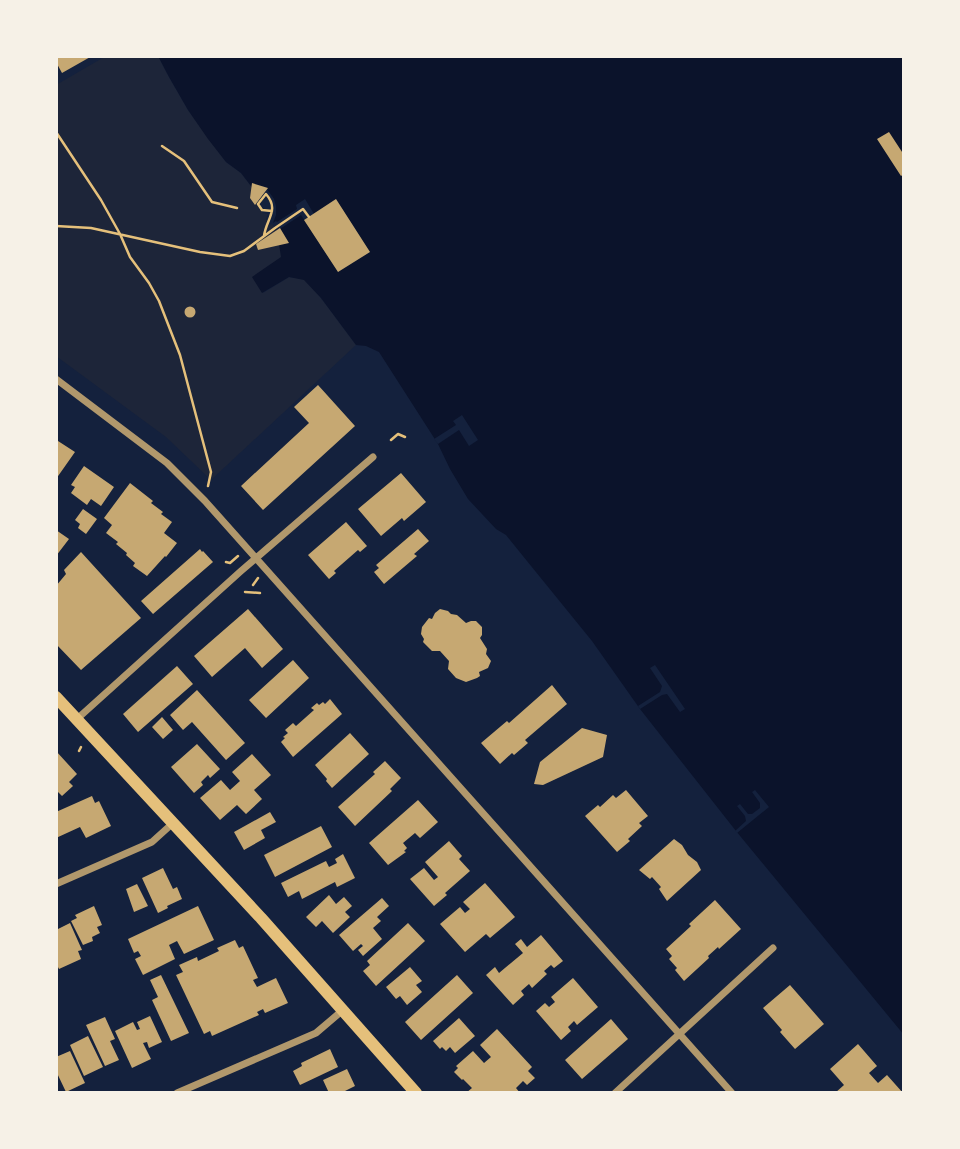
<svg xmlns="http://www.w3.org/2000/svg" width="960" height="1149" viewBox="0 0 960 1149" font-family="'Work Sans',sans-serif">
  <rect width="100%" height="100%" fill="#14213d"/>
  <path fill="#1d2539" d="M106,56H158L169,77L188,110L226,162L241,173L251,186L277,231L282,257L263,293L289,277L304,279L321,298L356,345L211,480L166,437L56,356V85Z"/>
  <path fill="#0b132b" d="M158,56H904V1035L736,831L640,709L592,641L527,561L506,535L496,529L468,499L450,469L438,444L379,352L366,346L356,345L321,298L304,280L289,277L262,293L252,277L281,257L277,231L265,208L251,186L241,173L226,162L208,139L188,110L169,77Z"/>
  <path fill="#14213d" d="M267,189L274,199L276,206V215L273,223L276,221L277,222L297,209L296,205L305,199L314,214L336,199L370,252L338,272L301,215L277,231L272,224L269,225L266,219L268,214L263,213L257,203Z
    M462,415L478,440L469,446L459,430L438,444L434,439L456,425L453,421Z
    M655,665L685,709L680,712L667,694L662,695L640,709L638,706L660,692L662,686L650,668Z
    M755,790L769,807L737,833L735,831L746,821L745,816L737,806L740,804L748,814H752L760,808V803L752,792Z"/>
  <path fill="#c6a872" d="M56,56H92L62,73L56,62Z
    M889,132L904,155V174L901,176L877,139Z
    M252,183L268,188L255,205L250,198Z
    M336,199L370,252L338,272L304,220Z
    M280,228L289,243L258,250L256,244Z
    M184.5 312a5.5 5.5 0 1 1 11 0a5.5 5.5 0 1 1-11 0Z
    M318,385L355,426L263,510L241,486L309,423L294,407Z
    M58,441L75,452L56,479V443Z
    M84,466L114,487L101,506L91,499L87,505L71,493L75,487L71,485Z
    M401,473L426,502L404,521L402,518L381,536L358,509Z
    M130,483L153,501L151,503L163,512L161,514L172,522L164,533L177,543L166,557L165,556L147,576L133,566L135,563L126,555L127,553L116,544L118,542L106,533L112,525L104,518Z
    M83,509L97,519L86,534L78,528L80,524L75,520Z
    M346,522L367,546L360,552L358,550L334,571L336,573L329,579L308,555Z
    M418,529L429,541L414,554L417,556L384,584L374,572L379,568L376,565Z
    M56,530L69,539L56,556Z
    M200,549L202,552L203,551L213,562L153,614L141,601Z
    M81,552L141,618L81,670L56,644V586L66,574L64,570Z
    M248,609L283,649L262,668L245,648L212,677L194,656Z
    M440,609L448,611L451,614L457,615L466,623L471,621H476L482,627V635L480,638L487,649L486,654L491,661L488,668L479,672L480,676L477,678L466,682L456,678L448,669L449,661L440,651H432L423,642L424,639L421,634L422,627L429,618L432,619L435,613Z
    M293,660L309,678L266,718L249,700Z
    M177,666L193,684L138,732L123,714Z
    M552,685L567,704L525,740L528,743L514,755L512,753L500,764L481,743L507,721L509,723Z
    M197,690L245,743L226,760L192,722L183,730L170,715Z
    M330,699L342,714L293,757L281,742L285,738L283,737L288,733L285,730L293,723L296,726L314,710L311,708L317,703L319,705L323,702L325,704Z
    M162,717L173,730L163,739L152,727Z
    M582,728L607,735L603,757L543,785L534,784L540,762Z
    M350,733L369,754L332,788L326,781L327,779L315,765Z
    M197,744L220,769L210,778L208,775L201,782L203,785L194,793L171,767Z
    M56,751L77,774L69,782L73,786L62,796L58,792L56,795Z
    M252,754L271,775L254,790L262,799L246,814L237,805L220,820L200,798L221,780L230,790L240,781L232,772Z
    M385,761L401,778L390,789L392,791L355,826L338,807L375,774L373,772Z
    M626,790L648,816L639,823L642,826L628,839L630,841L617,852L585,816L598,805L600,807L613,795L616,798Z
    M92,796L95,803L99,801L111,826L86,838L80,827L56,838V812Z
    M418,800L438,822L420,838L415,833L403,843L407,848L404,851L406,852L388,865L369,843Z
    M270,812L276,822L261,830L265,838L244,850L234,832Z
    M321,826L332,847L275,877L264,855Z
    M674,839L682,845L688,855L697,862L701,870L667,901L659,889L661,887L652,877L650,879L639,870Z
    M449,841L462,856L459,859L470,871L445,893L447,895L434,906L410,879L424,868L434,880L438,877L425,862Z
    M343,854L355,878L337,887L335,882L302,899L299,891L288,897L281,883L326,861L329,867L337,863L335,859Z
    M163,868L173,889L177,887L182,899L167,906L168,908L158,913L142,878Z
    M485,883L515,917L490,938L486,934L465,952L440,924L460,907L465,913L470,909L463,902Z
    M137,884L148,906L134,912L126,889Z
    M329,895L336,904L344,897L352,906L345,912L350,917L333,933L322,921L316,927L306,917Z
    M382,898L389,906L377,917L381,921L373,928L382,939L363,956L358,950L363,946L361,944L353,951L339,935Z
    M715,900L741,929L719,949L718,947L708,956L709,958L684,981L675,970L677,968L669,959L672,956L666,949L691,926L689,924Z
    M94,906L102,925L97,927L100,933L92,937L93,941L83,945L71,921L77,918L75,915Z
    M198,906L214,940L184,954L177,941L169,945L175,959L143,975L135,959L141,956L138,951L134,953L128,939Z
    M70,923L82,950L78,951L81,959L59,969L56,963V930Z
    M408,923L425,941L376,986L363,971L370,965L367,961Z
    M541,935L563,961L554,968L551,965L544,971L547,974L532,988L529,984L521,991L524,995L513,1005L486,975L495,967L499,973L523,953L515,944L521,939L527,947Z
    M235,940L239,948L243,946L258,978L253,980L257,987L276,978L288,1003L265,1013L263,1009L257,1012L259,1015L212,1036L210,1031L204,1034L176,975L183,972L179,965L197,957L198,961L219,951L217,948Z
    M410,967L422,981L416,985L422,992L407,1005L400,996L396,999L386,987Z
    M161,975L189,1033L171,1041L152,1000L158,997L150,980Z
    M457,975L473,993L421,1040L405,1022Z
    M573,978L598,1007L577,1025L574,1021L568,1027L571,1031L561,1040L536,1011L545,1003L549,1007L555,1002L551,997Z
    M790,985L824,1024L795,1049L780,1032L782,1030L763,1008Z
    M150,1016L162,1042L149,1048L147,1042L143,1043L151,1059L132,1068L115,1031L133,1022L137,1030L140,1029L137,1022Z
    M105,1017L115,1039L110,1041L119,1060L105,1066L86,1025Z
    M459,1018L475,1036L455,1053L450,1047L446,1051L442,1047L440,1049L433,1041Z
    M611,1019L628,1039L582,1079L565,1060Z
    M497,1029L532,1067L528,1071L535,1078L527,1085L523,1081L516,1088L520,1093H466L472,1088L463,1079L462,1080L454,1072L458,1068L456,1066L473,1051L484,1063L491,1057L480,1045Z
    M88,1036L103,1067L84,1076L70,1045Z
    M858,1044L877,1066L869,1073L878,1083L887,1075L903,1093H835L844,1085L830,1069Z
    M330,1049L338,1067L300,1085L293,1071L302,1066L301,1063Z
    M70,1051L85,1083L66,1092L56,1071V1057Z
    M347,1069L355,1086L341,1093H329L323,1080Z"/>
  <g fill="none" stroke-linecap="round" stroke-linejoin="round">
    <path stroke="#e5c07b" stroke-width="2.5" d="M56,132L101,200L120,234L130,257L149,283L159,301L180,355L211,472L208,486
      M162,146L184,161L212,202L237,208
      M56,226L91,228L200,252L230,256L244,251L275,228L303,209L309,217
      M264,236C266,219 280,210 266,194L258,204L262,210L272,211
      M391,440L398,434L405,437
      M226,562L230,563L238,556
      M253,585L258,578
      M245,592L260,593
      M79,751L81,747"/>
    <path stroke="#b1986c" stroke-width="7" d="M56,379L167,463L205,501L732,1093
      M77,719L241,571L373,457
      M56,884L152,842L173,823
      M177,1093L316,1033L343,1010
      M615,1093L773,948"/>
    <path stroke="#e5c07b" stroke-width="12" d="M56,697L261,918L416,1093"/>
  </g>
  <rect width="960" height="1149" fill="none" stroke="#f6f1e7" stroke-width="116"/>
</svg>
